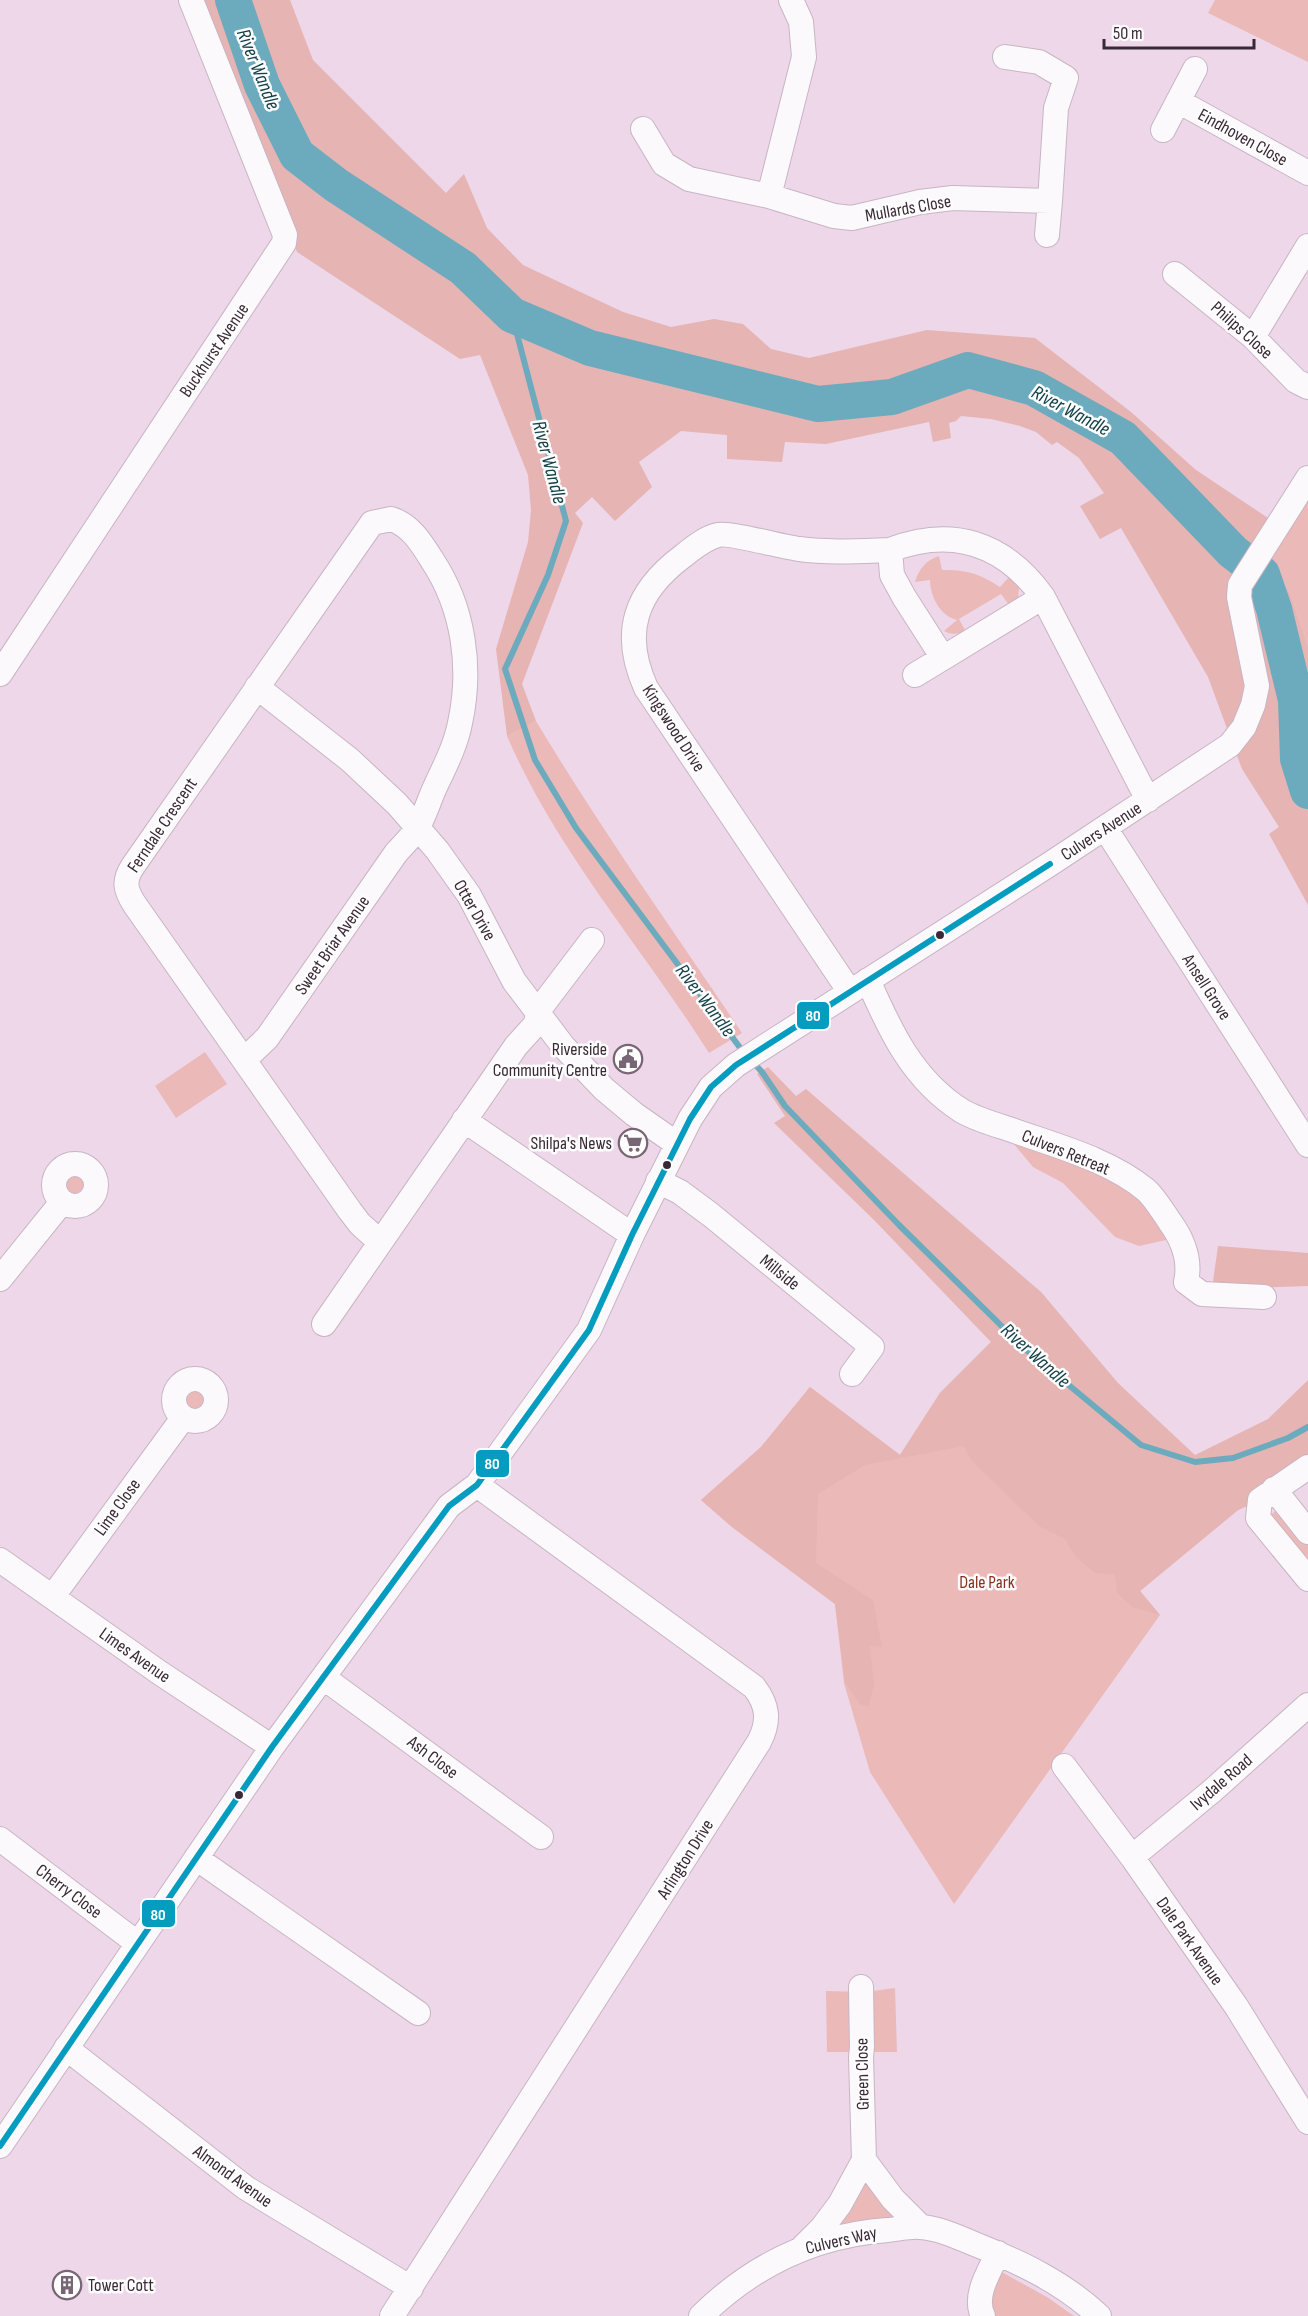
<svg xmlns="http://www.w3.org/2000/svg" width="1308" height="2316" viewBox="0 0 1308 2316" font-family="'Sofia Sans Condensed',sans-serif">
  <rect width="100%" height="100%" fill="#edd7e9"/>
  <path fill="#ecb9b9" d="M1215,0H1308V62L1208,13Z
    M1297,496L1308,501V646L1289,590L1266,560Z
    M939,556L942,570C965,569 981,574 1000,587L1010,576L1019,586L1018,599L1010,606L1001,594L959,619L966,632C958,634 951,635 944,631L957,620C940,616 930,596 930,580L915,582C919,569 926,560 939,556Z
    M536,721C600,828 673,930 742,1033L709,1053C642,947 557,852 507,736Z
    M205,1052L227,1084L176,1118L155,1086Z
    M1008,1137L1143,1191L1175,1238L1139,1246L1115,1237L1063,1183L1033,1167Z
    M61 1184a14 14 0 1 1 28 0a14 14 0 1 1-28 0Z
    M1041,1292L1118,1385L1195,1457L1260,1500L1238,1510L1140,1591L1160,1615L954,1904L870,1772L844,1683L835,1604L732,1527L701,1500L761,1447L810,1387L900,1455L940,1393Z
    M182 1399a13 13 0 1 1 26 0a13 13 0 1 1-26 0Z
    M1277,1510L1282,1512L1308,1545V1568L1270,1515Z
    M895,1988L897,2052H827L826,1991L866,1992Z
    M861,2172L917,2225L841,2234L829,2224Z
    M998,2270L1047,2297L1074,2316H990L985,2305Z"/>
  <path fill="#e6b4b3" d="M200,0H290L313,60L446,193L464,174L487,228L523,265L623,312L671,327L714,319L743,324L771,349L809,358L927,330L1035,338L1131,412L1196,470L1277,524L1266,560L1289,590L1308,646V905L1269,834L1279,827L1242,769L1208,677L1121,528L1100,539L1080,506L1104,493L1079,458L1057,442L1052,445L1036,432L1020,426L991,419L961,416L956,421L949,423L951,438L933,442L929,422L826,444L785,442L782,462L727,459V435L681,431L639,462L652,487L615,521L592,497L575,513L583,523L522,684L536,721L507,736L496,649L528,542L531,510L528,475L480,355L460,359L297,252Z
    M768,1067L796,1096L806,1089L1041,1292L1118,1383L1195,1455L1268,1419L1308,1380V1467L1260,1500L1238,1510L1140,1591L1160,1615L1132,1607L1117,1593L1115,1574L1095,1573L1075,1556L1065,1539L1039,1526L971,1460L964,1446L865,1465L818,1494L816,1563L873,1600L882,1647L870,1646L874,1684L869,1706L860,1705L845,1682L835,1604L732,1527L701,1500L761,1447L810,1387L900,1455L940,1393L991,1342L875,1221L774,1123L785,1116L757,1074Z
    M1218,1246L1308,1253V1286L1212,1289Z"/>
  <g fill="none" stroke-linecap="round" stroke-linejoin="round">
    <path stroke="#6cabbd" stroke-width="6" d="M512,315L566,521L548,575L505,669L535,760L576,828L744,1053
      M751,1060L762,1072L785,1106L899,1225L1024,1348L1141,1445L1195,1462L1233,1458L1288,1438L1308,1427"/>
    <path stroke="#6cabbd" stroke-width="36" d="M233,0L262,85L297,155L336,185L463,268L512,315L590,348L818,404L892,397L968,370L1034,388L1123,438L1233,552L1262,574L1274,609L1296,700L1298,759L1308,791"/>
    <g stroke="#c7b5c4" stroke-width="26">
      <path id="minor" d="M1178,101L1308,173
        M643,129L664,164L689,179L769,196L834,216L852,218L920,202L953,198L1050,201L1056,108L1066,78L1039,62L1005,57
        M1163,130L1195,69
        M769,196L804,57L801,22L791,0
        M1047,235L1050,201
        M1175,274L1253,337L1296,381L1308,387
        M1253,337L1308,246
        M1043,597L943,658L904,597L892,575L890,550C953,526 1004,543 1043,597L1148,800
        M0,674L284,243L285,235L191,0
        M915,675L943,658
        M257,687L350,760L397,804L437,850L469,895L514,981L563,1046L604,1089L634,1114L677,1144
        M1105,828L1308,1145
        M868,980C890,1031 913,1080 962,1111C976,1119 993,1124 1009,1129C1053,1145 1109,1159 1146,1190C1155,1198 1163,1212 1170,1222C1183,1240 1191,1260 1186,1282L1202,1294L1264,1297
        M850,992L646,688C621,633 635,592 683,556C693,548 705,538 718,535C728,532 783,547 799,549C829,553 860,551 890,550
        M244,1060L267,1038L396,853C403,845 414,835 419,825C426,812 430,797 437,783C446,764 456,744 460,723C472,668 464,608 432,560C422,544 411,525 391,519L372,523L133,866C123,881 125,890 135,905L350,1211L360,1224L380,1242
        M464,1120L632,1235
        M54 1185a21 21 0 1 1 42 0a21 21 0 1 1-42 0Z
        M658,1181L680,1192L711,1215L872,1347L852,1374
        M0,1279L62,1202
        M324,1324L516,1046L535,1025L541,1007L592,940
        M174 1400a21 21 0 1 1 42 0a21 21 0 1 1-42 0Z
        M1308,1467L1260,1500L1258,1518L1308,1579
        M1274,1489L1308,1532
        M0,1560L160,1673L272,1747
        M53,1596L183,1418
        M324,1678L541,1837
        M1064,1766L1132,1857L1236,2006L1308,2122
        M0,1839L137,1943
        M1132,1857L1212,1791L1308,1705
        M196,1858L418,2013
        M66,2048L246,2188L411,2288
        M0,2146L272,1747L449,1506L477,1485L589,1330L632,1235L690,1119L711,1087L736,1065L1050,864L1230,745L1244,727L1253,705L1257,686L1239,597L1240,585L1308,478
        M864,2160L893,2199L921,2227
        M803,2247L822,2228L840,2204L864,2160L861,2057L862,2047L861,1987
        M392,2316L759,1742C770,1721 768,1705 754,1687L477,1485
        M701,2316C753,2265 816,2235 888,2230C899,2229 910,2226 920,2227C939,2228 960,2238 977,2245C1022,2263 1064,2283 1099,2316
        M983,2316C973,2296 989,2272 998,2253"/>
    </g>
    <use href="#minor" stroke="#fcf9fc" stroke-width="24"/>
    <g stroke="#fdfdfd" stroke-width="10">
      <path id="bus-1" d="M0,2146L272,1747L449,1506L477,1485L589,1330L632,1235L690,1119L711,1087L736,1065L1050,864"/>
    </g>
    <use href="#bus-1" stroke="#069cbf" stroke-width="6"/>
  </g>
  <defs>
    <g id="civic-ring" transform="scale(1.5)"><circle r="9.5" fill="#fdfdfd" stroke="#786675" stroke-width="1.5"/><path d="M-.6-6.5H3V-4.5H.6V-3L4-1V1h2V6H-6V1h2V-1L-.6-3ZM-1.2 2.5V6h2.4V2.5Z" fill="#786675"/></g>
    <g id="supermarket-ring" transform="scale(1.5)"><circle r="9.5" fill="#fdfdfd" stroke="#786675" stroke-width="1.5"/><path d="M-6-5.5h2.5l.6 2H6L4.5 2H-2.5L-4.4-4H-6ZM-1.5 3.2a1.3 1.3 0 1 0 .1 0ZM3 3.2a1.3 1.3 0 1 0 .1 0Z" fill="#786675"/></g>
    <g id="building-ring" transform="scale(1.5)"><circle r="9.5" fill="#fdfdfd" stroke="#786675" stroke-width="1.5"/><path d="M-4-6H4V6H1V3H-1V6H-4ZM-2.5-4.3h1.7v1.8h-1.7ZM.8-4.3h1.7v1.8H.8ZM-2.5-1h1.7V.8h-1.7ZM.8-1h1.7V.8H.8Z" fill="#786675"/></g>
  </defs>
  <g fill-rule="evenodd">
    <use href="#civic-ring" x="628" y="1059"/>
    <use href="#supermarket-ring" x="633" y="1143"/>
    <use href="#building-ring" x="67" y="2285"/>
  </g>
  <g fill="#392936" stroke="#fdfdfd" stroke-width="2">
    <circle cx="940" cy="935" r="5"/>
    <circle cx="667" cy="1165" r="5"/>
    <circle cx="239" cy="1795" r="5"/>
  </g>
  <g text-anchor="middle" stroke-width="5" stroke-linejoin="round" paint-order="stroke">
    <g font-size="18" fill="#392936" stroke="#fdfdfd">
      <text transform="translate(1243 137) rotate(29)" y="6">Eindhoven Close</text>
      <text transform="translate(908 208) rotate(-10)" y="6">Mullards Close</text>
      <text transform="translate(1242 330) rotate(42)" y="6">Philips Close</text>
      <text transform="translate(214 350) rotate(-56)" y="6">Buckhurst Avenue</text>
      <text transform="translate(674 728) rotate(57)" y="6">Kingswood Drive</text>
      <text transform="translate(162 825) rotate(-56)" y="6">Ferndale Crescent</text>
      <text transform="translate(1101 831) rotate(-33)" y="6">Culvers Avenue</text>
      <text transform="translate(475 910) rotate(60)" y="6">Otter Drive</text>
      <text transform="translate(332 945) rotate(-55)" y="6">Sweet Briar Avenue</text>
      <text transform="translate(1207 987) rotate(57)" y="6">Ansell Grove</text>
      <text transform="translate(1066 1152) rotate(22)" y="6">Culvers Retreat</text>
      <text transform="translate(780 1272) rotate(39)" y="6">Millside</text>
      <text transform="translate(117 1507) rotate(-54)" y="6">Lime Close</text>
      <text transform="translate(135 1655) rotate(35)" y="6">Limes Avenue</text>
      <text transform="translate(433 1757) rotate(37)" y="6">Ash Close</text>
      <text transform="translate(1221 1782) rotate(-41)" y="6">Ivydale Road</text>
      <text transform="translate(685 1859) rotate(-58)" y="6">Arlington Drive</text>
      <text transform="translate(69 1891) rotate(37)" y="6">Cherry Close</text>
      <text transform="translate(1190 1941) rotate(55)" y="6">Dale Park Avenue</text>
      <text transform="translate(862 2074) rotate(-91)" y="6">Green Close</text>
      <text transform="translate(233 2176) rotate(36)" y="6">Almond Avenue</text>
      <text transform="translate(841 2240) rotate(-13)" y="6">Culvers Way</text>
    </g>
    <g font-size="18" fill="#392936" stroke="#fdfdfd" text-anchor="end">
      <text x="607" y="1055">Riverside<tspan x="607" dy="21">Community Centre</tspan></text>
      <text x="612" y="1149">Shilpa's News</text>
      <text x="88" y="2291" text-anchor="start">Tower Cott</text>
    </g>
    <g font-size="18" fill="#883021" stroke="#fdfdfd">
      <text x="987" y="1588">Dale Park</text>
    </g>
    <g font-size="20" font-style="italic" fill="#154149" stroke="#fdfdfd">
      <text transform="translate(259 69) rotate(68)" y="7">River Wandle</text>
      <text transform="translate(1071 410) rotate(28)" y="7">River Wandle</text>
      <text transform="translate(550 462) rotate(75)" y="7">River Wandle</text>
      <text transform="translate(706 1000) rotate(53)" y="7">River Wandle</text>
      <text transform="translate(1036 1355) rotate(42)" y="7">River Wandle</text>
    </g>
  </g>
  <g stroke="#fdfdfd" stroke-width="2">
    <rect x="796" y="1001" width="34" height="29" rx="6" fill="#069cbf"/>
    <rect x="475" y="1449" width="35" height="29" rx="6" fill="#069cbf"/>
    <rect x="141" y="1899" width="35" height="29" rx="6" fill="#069cbf"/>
  </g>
  <g font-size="16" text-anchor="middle" font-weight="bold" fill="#fff">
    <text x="813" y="1021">80</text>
    <text x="492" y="1469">80</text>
    <text x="158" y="1920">80</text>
  </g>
  <path d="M1104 39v9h150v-9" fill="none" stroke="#392936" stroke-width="3"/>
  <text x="1113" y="39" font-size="18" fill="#392936" stroke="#fdfdfd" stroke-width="4.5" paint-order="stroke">50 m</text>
</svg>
